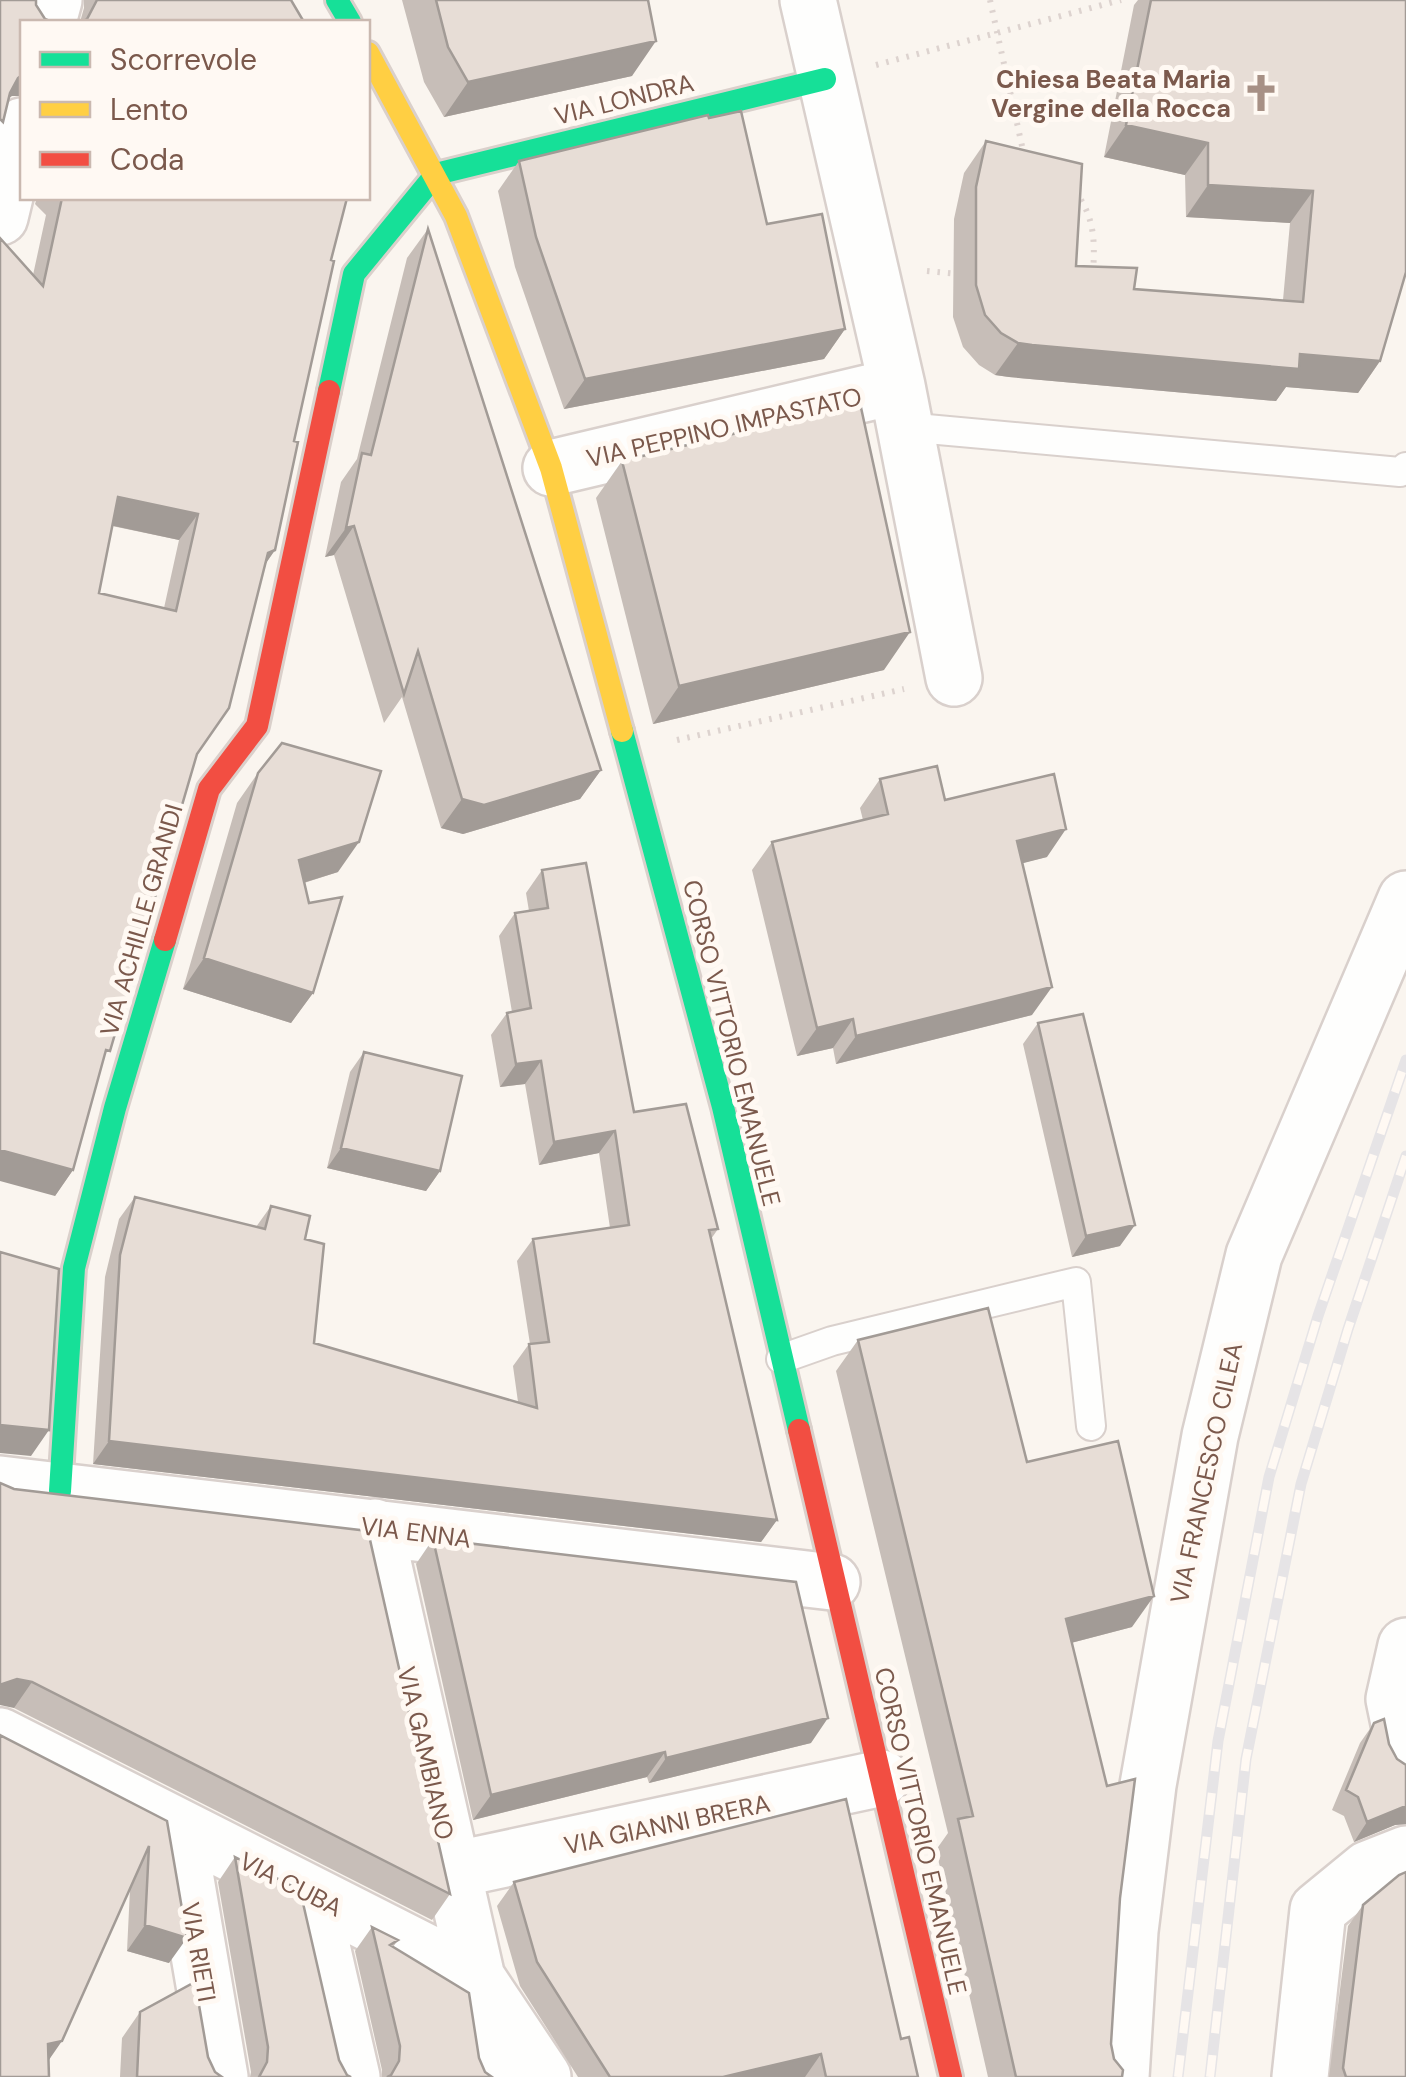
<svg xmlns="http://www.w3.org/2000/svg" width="1406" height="2077" viewBox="0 0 1406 2077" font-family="'DM Sans',sans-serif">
  <rect width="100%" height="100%" fill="#faf5ef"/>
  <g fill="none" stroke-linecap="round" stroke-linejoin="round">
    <g stroke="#d9d0cc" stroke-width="32">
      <path id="lane" d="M905,427L1400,472L1406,467
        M781,1359L832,1341L1076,1282L1091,1426"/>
    </g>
    <g stroke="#d9d0cc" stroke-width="60">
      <path id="street" d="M808,0L897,386L954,678
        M48,22L54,0
        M0,217L22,126
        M551,468L897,386
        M0,1484L832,1582
        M375,1527L477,1978L493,2077
        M1406,1646L1394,1699L1406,1757
        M0,1736L477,1978L543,2077
        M177,1827L220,2077
        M453,1870L882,1778
        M310,1894L352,2077
        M1121,2077L1130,1931L1148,1785L1210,1436L1254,1255L1406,899
        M1300,2077L1318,1910L1368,1869L1406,1854"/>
    </g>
    <g stroke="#dad0cb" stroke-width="28">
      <path id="fast" d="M337,0L350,22
        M329,391L354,274L436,174L825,79
        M622,731L723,1107L799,1430
        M60,1491L74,1268L115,1108L165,940"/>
    </g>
    <g stroke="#dad0cb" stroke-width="28">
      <path id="slow" d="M368,53L456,216L551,468L622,731"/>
    </g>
    <g stroke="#dad0cb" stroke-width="28">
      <path id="jam" d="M165,940L209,789L257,726L329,391
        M799,1430L951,2077"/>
    </g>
    <path stroke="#ddd3cf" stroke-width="6" stroke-dasharray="2.5 8" stroke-linecap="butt" d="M990,0L1024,155
      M876,65L1121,0
      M1075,191C1095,218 1095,241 1093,273
      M927,271L959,274
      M677,740L904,689"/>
    <use href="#lane" stroke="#fefefd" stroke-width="28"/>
    <use href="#street" stroke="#fefefd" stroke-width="55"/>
    <use href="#fast" stroke="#16e098" stroke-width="22"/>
    <use href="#slow" stroke="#ffcf43" stroke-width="22"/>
    <use href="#jam" stroke="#f24e42" stroke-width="22"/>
    <g stroke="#e6e4e6" stroke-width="11">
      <path id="rail" d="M1178,2077L1218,1741L1269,1477L1318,1316L1406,1060
        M1210,2077L1246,1759L1301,1484L1348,1329L1406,1156"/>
    </g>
    <use href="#rail" stroke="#fff9f3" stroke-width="8" stroke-dasharray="22" stroke-linecap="butt"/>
  </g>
  <path fill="#c7beb8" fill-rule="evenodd" d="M84,0H291L80,22L84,8Z
    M402,0H648L632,76L444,117L424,82Z
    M1138,0H1406L1380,361L1358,393L1286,387L1276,401L1009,377L995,375L979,365L963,347L953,317L954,219L964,173L986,141L1076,266L1134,289L1283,300L1290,223L1186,217L1185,175L1104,157L1134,5Z
    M519,161L767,224L845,329L824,359L564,409L515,267L498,191Z
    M37,198H347L331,260L294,441L275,550L264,566L197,755L103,1061L73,1170L55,1196L33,275L46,215L35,204ZM112,526L179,540L164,608L99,593Z
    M428,229L601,770L580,799L463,834L441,828L402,697L384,723L334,555L325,557L341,482L357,459L407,258Z
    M622,461L884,670L653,724L596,498Z
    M258,773L338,872L304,883L313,993L291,1023L183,989L237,803Z
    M880,779L945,800L1047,857L1022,863L1032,1015L836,1064L833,1048L797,1056L752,870L772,842L863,820L860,808Z
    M542,870L634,1112L718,1229L711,1239L777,1520L761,1542L93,1464L105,1277L119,1219L135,1197L256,1227L271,1206L305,1239L314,1343L518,1402L513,1366L529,1344H530L517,1261L533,1239L610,1228L599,1153L539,1165L525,1084L500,1087L491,1035L507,1013L512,1012L499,936L515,913L529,911L526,893Z
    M1038,1023L1120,1246L1072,1257L1023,1044Z
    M364,1052L440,1171L426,1191L327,1168L350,1072Z
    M858,1340L1027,1462L1132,1627L1071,1643L1120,1898L1111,2044L1114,2059L1122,2077H988L936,1850L948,1833L836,1371Z
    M0,1483L450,1894L432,1920L14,1708Z
    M433,1539L811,1743L649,1783L647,1777L473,1820L416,1564Z
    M1374,1723L1389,1744L1397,1759L1406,1765V1824L1395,1825L1354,1842L1344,1816L1332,1810L1360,1743Z
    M3,1737L167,1821L169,1963L127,1951L130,1889L49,2060Z
    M235,1857L339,2060L347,2075L351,2077H250L251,2072L218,1882Z
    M514,1882L901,2039L918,2077H578L520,1986L497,1906Z
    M1363,1905L1406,2077H1329L1348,1926Z
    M372,1927L398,1940L393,1947L479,2058L485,2072L492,2077H382V2070L355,1951Z
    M140,2012L208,2057L215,2072L222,2077H120L122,2038Z"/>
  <path fill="#a29b96" d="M656,41L632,76L444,117L468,82Z
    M22,75V96H12L0,104L18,78Z
    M1126,125L1208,143L1185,175L1104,157Z
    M1208,185L1313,191L1290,223L1186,217Z
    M845,329L824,359L564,409L585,379Z
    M1018,343L1300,354L1380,361L1358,393L1286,387L1276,401L1009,377L995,375Z
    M118,497L198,514L179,540L100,523Z
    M354,526L334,555L325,557L346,528Z
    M275,550L257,576L268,553Z
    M910,632L884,670L653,724L679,686Z
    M601,770L580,799L463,834L441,828L462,799Z
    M1066,829L1047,857L997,870L1017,841Z
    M359,842L338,872L277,891L299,860Z
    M204,958L313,993L291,1023L183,989Z
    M1052,987L1032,1015L836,1064L856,1036Z
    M853,1019L833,1048L797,1056L817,1028Z
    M541,1061L525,1084L500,1087L516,1064Z
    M615,1131L599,1153L539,1165L554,1142Z
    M341,1148L440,1171L426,1191L327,1168Z
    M0,1150L73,1170L55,1196L0,1181Z
    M1135,1225L1120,1246L1072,1257L1086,1236Z
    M0,1425L49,1430L31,1456L0,1453Z
    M109,1441L777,1520L761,1542L93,1464Z
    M1154,1596L1132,1627L1044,1650L1066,1619Z
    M17,1679L32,1682L14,1708L0,1705V1686L2,1684Z
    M828,1718L811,1743L649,1783L666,1758Z
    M665,1752L647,1777L473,1820L491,1795Z
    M1406,1806V1824L1395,1825L1354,1842L1367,1822Z
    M145,1925L187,1938L169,1963L127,1951Z
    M62,2041L44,2067L48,2044Z
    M821,2054L805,2077H723Z"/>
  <path fill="#e7ddd6" stroke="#a29b96" stroke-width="2.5" fill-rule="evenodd" d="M0,0H36V5L45,19L52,22H22V75L18,78L10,93L3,122L0,119Z
    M97,0H291L304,22H81L87,19Z
    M436,0H648L656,41L468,82L448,47Z
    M1151,0H1406V272L1380,361L1300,354L1299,369L1032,345L1018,343L1001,333L985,315L976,285V187L986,141L1082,164L1076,266L1137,268L1134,289L1303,302L1313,191L1208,185V143L1126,125Z
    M741,111L767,224L822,214L845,329L585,379L536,237L519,161L708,115L709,118Z
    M62,198H347L331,260L334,261L294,441L298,442L275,550L268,553L229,708L197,754L110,1051L106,1050L73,1170L0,1150V238L43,286ZM118,497L198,514L176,611L99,593Z
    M428,229L601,770L484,805L462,799L418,651L404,694L354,526L346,528L362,453L371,455Z
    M860,403L910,632L679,686L622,461Z
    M282,743L381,771L359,842L299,860L309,903L342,897L313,993L204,958L258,773Z
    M937,766L945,800L1054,774L1066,829L1017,841L1052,987L856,1036L853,1019L817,1028L772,842L888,814L880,779Z
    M586,863L634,1112L686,1104L718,1229L709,1230L777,1520L109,1441L120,1255L135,1197L265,1229L271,1206L310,1216L305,1239L324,1244L314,1343L537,1408L529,1344L549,1342L533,1239L629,1225L615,1131L554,1142L541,1061L516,1064L507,1013L531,1008L515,913L548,908L542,870Z
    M1083,1014L1135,1225L1086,1236L1038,1023Z
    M364,1052L462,1076L440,1171L341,1148Z
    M0,1252L59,1269L49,1430L0,1425Z
    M988,1308L1027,1462L1118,1441L1154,1596L1066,1619L1107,1786L1135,1779L1120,1898L1111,2044L1114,2059L1123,2070L1122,2077H1016L958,1819L973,1816L858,1340Z
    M0,1483L14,1489L368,1531L450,1894L32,1682L17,1679L2,1684L0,1686Z
    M433,1539L796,1582L828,1718L666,1758L665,1752L491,1795Z
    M1384,1719L1389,1744L1397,1759L1406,1765V1806L1367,1822L1358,1797L1346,1790L1374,1723Z
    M0,1735L167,1821L187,1938L145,1925L149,1846L62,2041L48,2044L49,2077H0Z
    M846,1799L901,2039L909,2037L918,2077H826L821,2054L723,2077H610L537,1962L514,1882Z
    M235,1857L300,1890L339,2060L347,2075L351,2077H259L267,2062L268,2047Z
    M1406,1872V2077H1346L1343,2068L1363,1905L1399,1875Z
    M372,1927L398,1940L390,1945L469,1993L479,2058L485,2072L492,2077H387L391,2075L399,2061L400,2046Z
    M195,1982L208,2057L215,2072L222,2077H137L140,2012Z"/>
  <defs>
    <g id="church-bare" transform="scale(3)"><path d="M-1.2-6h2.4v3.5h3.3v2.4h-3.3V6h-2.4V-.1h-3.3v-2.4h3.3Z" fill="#a79085" stroke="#fff9f3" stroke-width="2.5" paint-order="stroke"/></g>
  </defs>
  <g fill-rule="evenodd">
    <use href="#church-bare" x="1261" y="93"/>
  </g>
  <g text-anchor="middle" stroke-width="10" stroke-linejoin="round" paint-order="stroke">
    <g font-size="25" font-weight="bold" fill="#7b594c" stroke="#fff9f3" text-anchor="end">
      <text x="1231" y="88">Chiesa Beata Maria<tspan x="1231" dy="29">Vergine della Rocca</tspan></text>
    </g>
    <g font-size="25" fill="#7b594c" stroke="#fff9f3">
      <text transform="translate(624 99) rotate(-14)" y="9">VIA LONDRA</text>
      <text transform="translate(724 427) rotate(-13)" y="9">VIA PEPPINO IMPASTATO</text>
      <text transform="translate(141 920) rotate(-74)" y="9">VIA ACHILLE GRANDI</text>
      <text transform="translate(732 1043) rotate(76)" y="9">CORSO VITTORIO EMANUELE</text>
      <text transform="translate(1206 1473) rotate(-78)" y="9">VIA FRANCESCO CILEA</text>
      <text transform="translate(416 1532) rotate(7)" y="9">VIA ENNA</text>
      <text transform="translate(426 1753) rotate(77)" y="9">VIA GAMBIANO</text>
      <text transform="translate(667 1824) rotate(-12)" y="9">VIA GIANNI BRERA</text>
      <text transform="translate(921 1831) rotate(77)" y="9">CORSO VITTORIO EMANUELE</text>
      <text transform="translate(291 1884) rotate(27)" y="9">VIA CUBA</text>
      <text transform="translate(199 1952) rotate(80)" y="9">VIA RIETI</text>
    </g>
  </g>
  <rect x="20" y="20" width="350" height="180" fill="#fff9f3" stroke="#cab9b0" stroke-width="2.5"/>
  <rect x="40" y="52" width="50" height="15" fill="#16e098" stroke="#cab9b0" stroke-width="2.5"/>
  <text x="110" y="70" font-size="30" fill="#7b594c">Scorrevole</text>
  <rect x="40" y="102" width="50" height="15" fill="#ffcf43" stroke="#cab9b0" stroke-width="2.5"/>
  <text x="110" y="120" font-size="30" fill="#7b594c">Lento</text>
  <rect x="40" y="152" width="50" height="15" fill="#f24e42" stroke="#cab9b0" stroke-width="2.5"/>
  <text x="110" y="170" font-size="30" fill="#7b594c">Coda</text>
</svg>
